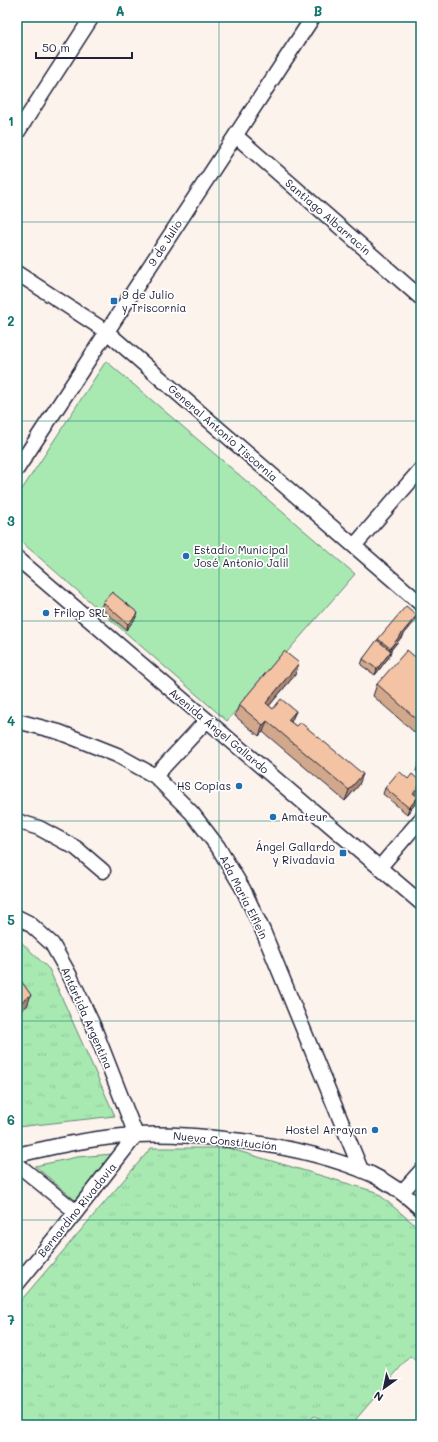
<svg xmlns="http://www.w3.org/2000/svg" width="438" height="1442" viewBox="0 0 438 1442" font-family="Mali,sans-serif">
  <defs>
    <pattern id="park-tufts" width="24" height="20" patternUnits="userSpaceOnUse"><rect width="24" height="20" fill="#a8e9b2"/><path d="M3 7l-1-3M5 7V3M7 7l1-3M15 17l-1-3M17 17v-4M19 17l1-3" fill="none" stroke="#90c89a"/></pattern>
  </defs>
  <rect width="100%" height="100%" fill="#fdf3ed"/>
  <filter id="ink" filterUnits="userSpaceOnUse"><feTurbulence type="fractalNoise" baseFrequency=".025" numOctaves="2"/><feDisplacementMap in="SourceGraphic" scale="8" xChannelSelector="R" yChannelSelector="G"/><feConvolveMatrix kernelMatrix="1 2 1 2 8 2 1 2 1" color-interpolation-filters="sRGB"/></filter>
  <g filter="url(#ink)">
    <path fill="#a8e9b2" stroke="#658676" d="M106,361L355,574L227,721L17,538V497Z
      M113,1154L75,1200L35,1166L77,1157Z"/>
    <path fill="url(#park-tufts)" stroke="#658676" d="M17,938L49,969L115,1116L17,1127Z
      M151,1148H228L376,1192L421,1230V1365L410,1356L351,1425H336L314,1416L306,1425H17V1305Z"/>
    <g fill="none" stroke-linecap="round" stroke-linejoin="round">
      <g stroke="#22223b" stroke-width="17">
        <path id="minor" d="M17,133L92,17
          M236,136L421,298
          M17,273L107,332L421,604
          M17,469L313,17
          M354,546L421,469
          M17,558L421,903
          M17,721L59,732L117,755L155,776L192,813L218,847L243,889L263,931L361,1170
          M155,776L207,720
          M17,821L39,828L76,848L103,871
          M380,867L421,819
          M17,917L29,923L52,944L70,976L93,1025L136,1135L76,1212L17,1284
          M17,1155C56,1146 96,1137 137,1135C172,1133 208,1137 242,1141C287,1147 330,1156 371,1174C390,1183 406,1195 421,1209
          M17,1164L76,1212
          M402,1192L421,1171"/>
      </g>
      <use href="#minor" stroke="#fff" stroke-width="14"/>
    </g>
    <path fill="#d1a88c" stroke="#22223b" d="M103,602L135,619L126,630L101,608Z
      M415,621L391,650L389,657L375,675L361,665L363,659L378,641V639Z
      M421,662V738L373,696L377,684Z
      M295,675L269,706L273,709L296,711L291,722L359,785L345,801L263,732L259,736L235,716L239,705Z
      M421,761V775L416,771L418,765Z
      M408,779L421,782V785L420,789L415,794L416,803L407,814L383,794L385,788Z"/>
    <path fill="#aa8872" stroke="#22223b" d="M138,613L135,619L126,630L128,624Z
      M417,615L415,621L387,654L390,648Z
      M391,651L389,657L375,675L377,669Z
      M299,663L295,675L262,714L266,703Z
      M296,711L291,722L288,720Z
      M267,721L263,732L259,736L263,725Z
      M363,774L359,785L345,801L349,790Z
      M421,784L420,789L411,799L413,793Z
      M418,797L416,803L407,814L409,808Z
      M21,960L17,971V963Z
      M31,995L27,1006L17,1013V1005Z
      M24,1369L21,1377L17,1382V1377Z"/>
    <path fill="#f3c3a3" stroke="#22223b" d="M112,592L138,613L128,624L103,602Z
      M406,606L417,615L390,648L378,639Z
      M377,640L391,651L377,669L363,659Z
      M407,650L421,662V723L377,684Z
      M284,651L299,663L266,703L273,709L281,699L296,711L288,720L296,726L300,722L363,774L349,790L267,721L263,725L239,705Z
      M421,761V768L418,765Z
      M399,771L408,779L412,774L421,782V784L413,793L418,797L409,808L385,788Z
      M17,954L21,960L17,963Z
      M17,975L31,995L17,1005Z
      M17,1363L24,1369L17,1377Z"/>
  </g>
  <path fill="none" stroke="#0f766e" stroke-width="1" stroke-opacity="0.55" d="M219,17V1425M17,222H421M17,421H421M17,621H421M17,821H421M17,1021H421M17,1220H421"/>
  <g fill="#1f6fb2" stroke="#fff" stroke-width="1.5">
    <rect x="110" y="297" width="8" height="8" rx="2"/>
    <circle cx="186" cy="556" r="4"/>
    <circle cx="46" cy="613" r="4"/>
    <circle cx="239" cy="786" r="4"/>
    <circle cx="273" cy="817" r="4"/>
    <rect x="339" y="849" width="8" height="8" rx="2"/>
    <circle cx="375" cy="1130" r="4"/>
  </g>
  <g text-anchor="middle" stroke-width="3.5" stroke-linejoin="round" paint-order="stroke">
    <g font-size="11" fill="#22223b" stroke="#fff">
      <text transform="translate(328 217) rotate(41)" y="4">Santiago Albarracín</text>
      <text transform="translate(165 243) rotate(-57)" y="4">9 de Julio</text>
      <text transform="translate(223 433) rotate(41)" y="4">General Antonio Tiscornia</text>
      <text transform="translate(219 731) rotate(40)" y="4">Avenida Ángel Gallardo</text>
      <text transform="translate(244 897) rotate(63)" y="4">Ada María Elflein</text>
      <text transform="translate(87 1018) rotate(66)" y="4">Antártida Argentina</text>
      <text transform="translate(225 1141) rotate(6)" y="4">Nueva Constitución</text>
      <text transform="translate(77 1210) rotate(-51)" y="4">Bernardino Rivadavia</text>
    </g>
    <g font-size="11" fill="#22223b" stroke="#fff" text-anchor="start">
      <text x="122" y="299">9 de Julio<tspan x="122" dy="13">y Triscornia</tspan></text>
      <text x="194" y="554">Estadio Municipal<tspan x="194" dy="13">José Antonio Jalil</tspan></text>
      <text x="54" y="617">Frilop SRL</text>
      <text x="231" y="790" text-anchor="end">HS Copias</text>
      <text x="281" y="821">Amateur</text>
      <text x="335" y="851" text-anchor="end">Ángel Gallardo<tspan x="335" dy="13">y Rivadavia</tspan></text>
      <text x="367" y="1134" text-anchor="end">Hostel Arrayan</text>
    </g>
  </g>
  <rect width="438" height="1442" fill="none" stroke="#fff" stroke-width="44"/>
  <g transform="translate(384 1388) rotate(213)" stroke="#ffffff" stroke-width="3" paint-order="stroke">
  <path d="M0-3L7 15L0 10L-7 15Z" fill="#22223b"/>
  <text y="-6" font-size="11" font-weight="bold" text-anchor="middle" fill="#22223b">N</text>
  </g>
  <path d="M36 52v6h96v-6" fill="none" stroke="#22223b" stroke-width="2"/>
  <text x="42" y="52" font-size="12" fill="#22223b" stroke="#ffffff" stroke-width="3" paint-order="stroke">50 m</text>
  <rect x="22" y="22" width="394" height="1398" fill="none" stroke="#0f766e" stroke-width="1.5"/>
  <g font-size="13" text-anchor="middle" font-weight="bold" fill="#0f766e">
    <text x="120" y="16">A</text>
    <text x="318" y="16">B</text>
    <text x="11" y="126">1</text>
    <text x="11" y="326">2</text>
    <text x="11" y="526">3</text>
    <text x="11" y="726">4</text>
    <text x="11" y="925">5</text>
    <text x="11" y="1125">6</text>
    <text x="11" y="1325">7</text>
  </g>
</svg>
